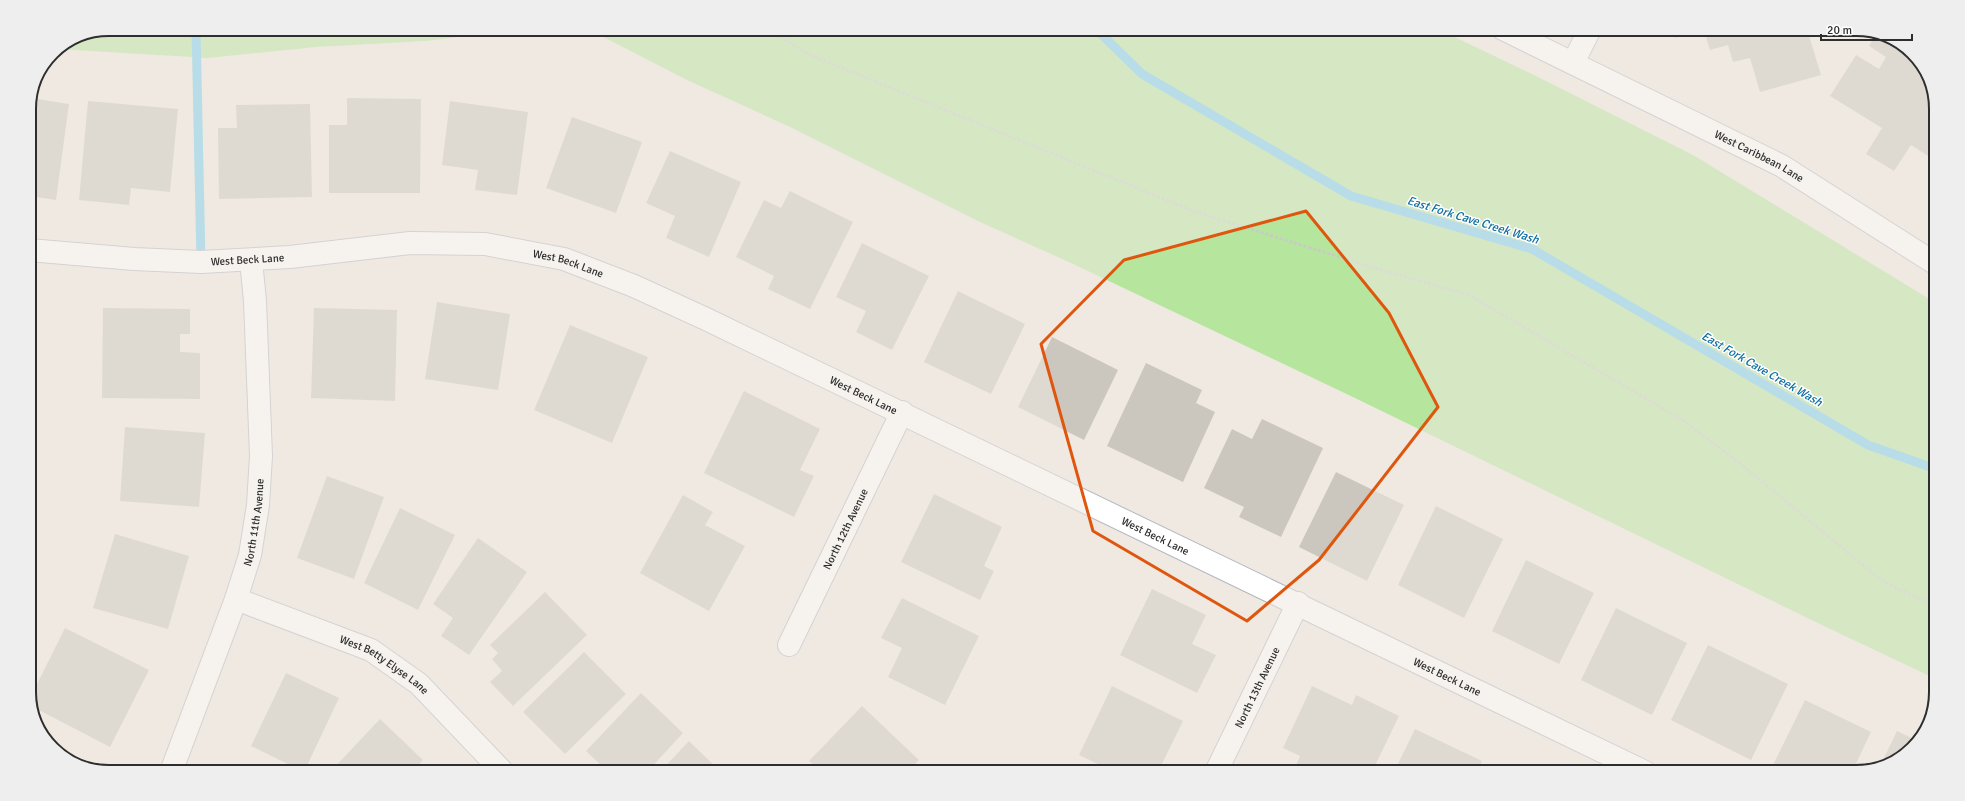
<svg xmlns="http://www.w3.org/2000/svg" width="1965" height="801" viewBox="0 0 1965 801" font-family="Signika,sans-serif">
  <rect width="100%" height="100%" fill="#efe9e1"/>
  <path fill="#b6e59e" d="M109,29H527L425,41L316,47L208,58L58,49L79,35Z
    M588,29H1438L1534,75L1693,155L1936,303V679L1824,626L1355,398L1071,263L978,221L790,127L685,79Z"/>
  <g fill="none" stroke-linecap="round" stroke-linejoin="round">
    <path stroke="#75cff0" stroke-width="9" d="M196,29L201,262
      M1096,29L1142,74L1351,196L1532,249L1868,445L1936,469"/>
  </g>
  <path fill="#cbc7bf" d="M1672,29H1807L1821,75L1760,92L1750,58L1733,62L1728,45L1710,50L1704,30L1675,38Z
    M1877,33L1886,35L1920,60L1936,104V161L1911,145L1894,171L1866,154L1882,128L1830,96L1856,55L1879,69L1886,57L1869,46Z
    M31,98L69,104L56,200L29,196Z
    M347,98L421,99L420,193H329V125H347Z
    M88,101L178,109L170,192L131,188L129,205L79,200Z
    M450,101L528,112L517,195L475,190L478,170L442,165Z
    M310,104L312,197L219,199L218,128H237L236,105Z
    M572,117L642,142L616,213L546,188Z
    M670,151L741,182L709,257L666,238L675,216L646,203Z
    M790,191L853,222L810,309L768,289L774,276L736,257L764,200L781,208Z
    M862,243L929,276L892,350L856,332L866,311L836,297Z
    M958,291L1025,324L991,394L924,362Z
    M437,302L510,314L498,390L425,379Z
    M103,308L190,309V334H180V352L200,353V399L102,398Z
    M314,308L397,310L395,401L311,398Z
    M570,325L648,357L612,443L534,410Z
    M1052,337L1118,370L1084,440L1018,407Z
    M1146,363L1202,390L1196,403L1215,412L1183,482L1107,446Z
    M744,391L820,429L800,470L814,476L794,517L704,473Z
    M1262,419L1323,448L1281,537L1239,517L1244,507L1204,488L1232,429L1252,439Z
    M125,427L205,433L199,507L120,501Z
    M1336,472L1404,505L1367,581L1299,547Z
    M327,476L384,497L354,579L297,558Z
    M934,494L1002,527L984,566L994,571L980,600L901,562Z
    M683,495L713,512L705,525L745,546L709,611L640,573Z
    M1436,506L1503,539L1464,618L1398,585Z
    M400,508L455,535L418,610L364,583Z
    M115,534L189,556L168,629L93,608Z
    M478,538L527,572L469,655L441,636L453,618L433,604Z
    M1526,560L1594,593L1559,664L1492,631Z
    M1152,589L1206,615L1192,644L1216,655L1197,693L1120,655Z
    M545,592L587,635L513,706L490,682L502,671L492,659L498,653L490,645Z
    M902,598L979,636L945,705L888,677L902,648L881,638Z
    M1616,608L1687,643L1652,715L1581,680Z
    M65,628L149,670L110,747L33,707L30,698Z
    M1708,645L1788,684L1751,760L1671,720Z
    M584,652L626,694L565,754L523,712Z
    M286,673L339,698L304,772L251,746Z
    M1112,686L1183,721L1158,772H1115L1079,755Z
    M1312,686L1352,705L1356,695L1399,716L1372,772H1293L1300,756L1283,748Z
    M641,693L683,733L647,772H598L603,767L586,751Z
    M1805,700L1871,732L1852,772L1770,771Z
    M862,706L919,760L907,772H821L809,761Z
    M380,719L423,760L412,772H330Z
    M1415,729L1482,761L1477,772H1394Z
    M1897,731L1916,740L1901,758L1881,764Z
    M44,736L96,769V770L79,766L45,741Z
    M689,741L721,772H660Z"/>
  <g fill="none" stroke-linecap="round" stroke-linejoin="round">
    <g stroke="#b4b7c1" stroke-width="24">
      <g id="minor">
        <path id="s1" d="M1503,29L1782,166L1936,264"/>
        <path d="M1573,63L1590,29"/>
        <path id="s2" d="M29,250L134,259L201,262L290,257L410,243L485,244L564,259L634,286L706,319L1645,772"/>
        <path id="s3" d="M236,599L371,650L419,684L503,772"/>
        <path id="s4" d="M789,645L902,412"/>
        <path id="s5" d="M171,772L236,599L250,555L258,505L261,456L255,301L251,260"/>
        <path id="s6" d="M1216,772L1298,603"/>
      </g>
    </g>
    <path stroke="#c9c9c9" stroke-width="2.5" stroke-dasharray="3 2" stroke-linecap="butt" d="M773,29L783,39L810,55L1196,212L1371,267L1469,295L1684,421L1742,465L1875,575L1892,586L1936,606"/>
    <use href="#minor" stroke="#fff" stroke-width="22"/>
  </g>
  <path d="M0 0H1965V801H0ZM1306,211L1389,313L1438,407L1319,560L1247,621L1093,531L1041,344L1124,260Z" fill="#efe9e1" fill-opacity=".55" fill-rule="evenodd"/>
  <path fill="none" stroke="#df570e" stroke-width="3" stroke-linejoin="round" d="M1306,211L1389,313L1438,407L1319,560L1247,621L1093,531L1041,344L1124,260Z"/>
  <g text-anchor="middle" stroke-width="3" stroke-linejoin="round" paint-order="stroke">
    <g font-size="11" fill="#2e2e2e" stroke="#fff">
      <text dy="4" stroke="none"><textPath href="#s1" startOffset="286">West Caribbean Lane</textPath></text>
      <text dy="4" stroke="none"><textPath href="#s2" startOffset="219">West Beck Lane</textPath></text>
      <text dy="4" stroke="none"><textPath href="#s2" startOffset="543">West Beck Lane</textPath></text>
      <text dy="4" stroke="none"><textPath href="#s2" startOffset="867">West Beck Lane</textPath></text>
      <text dy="4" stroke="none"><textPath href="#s5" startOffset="264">North 11th Avenue</textPath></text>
      <text dy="4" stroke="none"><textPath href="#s4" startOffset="129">North 12th Avenue</textPath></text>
      <text dy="4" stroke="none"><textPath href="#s2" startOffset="1191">West Beck Lane</textPath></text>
      <text dy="4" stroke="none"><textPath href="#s3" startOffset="163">West Betty Elyse Lane</textPath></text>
      <text dy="4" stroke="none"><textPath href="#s2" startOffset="1515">West Beck Lane</textPath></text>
      <text dy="4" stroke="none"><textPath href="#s6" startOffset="94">North 13th Avenue</textPath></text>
    </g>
    <g font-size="12" font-style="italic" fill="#0d6fa3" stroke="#fff">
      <text transform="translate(1473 220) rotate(17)" y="4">East Fork Cave Creek Wash</text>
      <text transform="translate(1762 369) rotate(30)" y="4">East Fork Cave Creek Wash</text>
    </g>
  </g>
  <path d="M0 0H1965V801H0ZM109 36H1856A73 73 0 0 1 1929 109V692A73 73 0 0 1 1856 765H109A73 73 0 0 1 36 692V109A73 73 0 0 1 109 36Z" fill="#eee" fill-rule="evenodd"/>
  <path fill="none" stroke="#2e2e2e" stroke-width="2" d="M109 36H1856A73 73 0 0 1 1929 109V692A73 73 0 0 1 1856 765H109A73 73 0 0 1 36 692V109A73 73 0 0 1 109 36Z"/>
  <path d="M1821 34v6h91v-6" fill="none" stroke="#2e2e2e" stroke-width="2"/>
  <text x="1827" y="34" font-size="12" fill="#2e2e2e" stroke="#ffffff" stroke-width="3" paint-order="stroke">20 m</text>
</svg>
